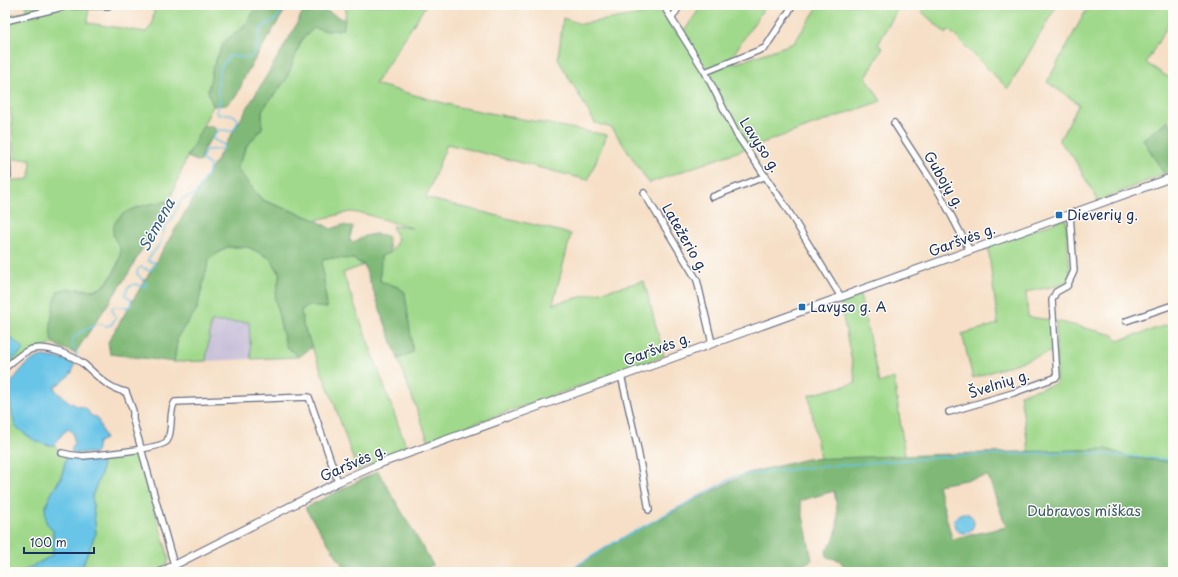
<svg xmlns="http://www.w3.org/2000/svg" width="1178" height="577" viewBox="0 0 1178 577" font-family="'Playpen Sans',sans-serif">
  <rect width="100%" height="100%" fill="#fdfcf7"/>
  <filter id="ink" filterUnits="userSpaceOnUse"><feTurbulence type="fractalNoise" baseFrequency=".025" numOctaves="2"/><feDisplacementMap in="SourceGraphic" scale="8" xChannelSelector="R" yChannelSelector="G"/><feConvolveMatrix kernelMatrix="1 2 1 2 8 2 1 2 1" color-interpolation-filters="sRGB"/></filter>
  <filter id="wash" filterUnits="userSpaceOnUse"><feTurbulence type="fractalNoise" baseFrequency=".012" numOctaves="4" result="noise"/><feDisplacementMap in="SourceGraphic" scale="16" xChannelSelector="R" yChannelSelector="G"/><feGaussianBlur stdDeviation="0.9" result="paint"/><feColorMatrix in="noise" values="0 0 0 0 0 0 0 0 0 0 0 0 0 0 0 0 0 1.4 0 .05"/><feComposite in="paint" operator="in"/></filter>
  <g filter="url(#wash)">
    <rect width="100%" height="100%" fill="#f6dfc6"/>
    <path fill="#c8bfd8" d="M211,322H250L251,359L206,361Z"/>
    <path fill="#a0d98b" stroke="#5e8474" d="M26,5H89L88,23L146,32L152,25L155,5H258V7L244,27L224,42L213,67L208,91L213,106L187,157L169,201L150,204L113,234C115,239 118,244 120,248C123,258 109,284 100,288C92,291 85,289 78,288L51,339L54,343L11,366L9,385L7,389L46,445H54L66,458L62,474L47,502L46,522L53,531V555L22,572H5V387L7,372L5,365L11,337L5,333V181L30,179L31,159H14L11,109H5V16L26,12Z
      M343,5H426L375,84L458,107L607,135L588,180L447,144L426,198L571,234L553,304L644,281L664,356L428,440L398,359L413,352L398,287L380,281L381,256L390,253L398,240L392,226L412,228L365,214L350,212L316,220L262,200L237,169L246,147L262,128V110L286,80L302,39L314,28L328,31L343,29L346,10Z
      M702,5H766L731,58L734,64L794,43L819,5H890L897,10L878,45L883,48L866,77L881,101L649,183L612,128L595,123L558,59L563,18L581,24L659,11L680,37Z
      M922,5H1057L1008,89L949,30L946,34L919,9Z
      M1089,5H1173V16L1146,63L1173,80V117L1144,139L1164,174L1098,201L1073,157L1059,141L1079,104L1047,82Z
      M1066,218L1070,272L1066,284L1026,292L1028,317L1051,320L1053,351L973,378L962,334L998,324L988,246Z
      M227,247H248L270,258L280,274L275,298L286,345L299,357L251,359L249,322H211L206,361L174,362L178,336L197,309L209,259Z
      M324,258L353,259L364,265L343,273L407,449L357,470L334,403L303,325L301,310L308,306L327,308L322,263Z
      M860,294L879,383L894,378L905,456L820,459L809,395L856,383L840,301Z
      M1056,321L1114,335L1117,341L1173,323V421L1168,424L1173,446V462L1132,458L1106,449L1029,452L1020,394L1056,384Z
      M137,451L169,558L167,566L154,572H82L84,561L96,533L92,496L101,474L102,466L100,459Z"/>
    <path fill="#80b977" stroke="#4e746a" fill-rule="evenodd" d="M258,5H288L246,74L237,95L226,105L213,106L208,91L213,67L224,42L244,27Z
      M314,5L345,20L343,29L328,31L314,28L302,39L286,80L262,110V128L246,147L237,169L262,200L316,220L331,229L342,225L353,227L349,240L354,242C365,235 376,231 388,237L390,253L381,256L380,281L398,287L405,292L413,352L398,359L364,265L353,259L324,258L322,263L327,308L308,306L301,310L303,325L312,347L299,357L286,346L281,327L275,298L280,274L270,258L248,247H227L209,259L197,309L178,336L174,362L110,354L108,342L292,33L304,9Z
      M1168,120L1173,128V171L1164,174L1143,139Z
      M203,126H212L217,130L203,150L200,162L187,157Z
      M169,201L128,274L75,353C68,350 59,348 54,343C46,337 54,300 58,291C73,285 91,295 103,287C111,280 123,260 120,249C119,244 113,239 113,233C111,208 152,203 169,201Z
      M1106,449L1132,458L1173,462V572H849L839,560L827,557L826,550C842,535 838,510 834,491L800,501L812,560L790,572H568L624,537L745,474L807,459ZM988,476L1006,527L952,539L938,485Z
      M378,471L433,565L418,572H347L305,508Z"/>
    <path fill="#69c5e7" stroke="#427aa2" d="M5,333L23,348V351L5,365Z
      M43,356L62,359L74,364C74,375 64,381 55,386V390C61,395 67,401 73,404C82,409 85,404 91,416L97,417L105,439L98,442L96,453H73L71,451L74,442L73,433L69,429L64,432L54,445C36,445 28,436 15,426L7,389C17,375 26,360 43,356Z
      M66,458L100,459L102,466L101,474L92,496L96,533L84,561L82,572H22L53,555V531L46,522L45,508L52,492L58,484L62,475Z
      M954 523a10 10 0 1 1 20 0a10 10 0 1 1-20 0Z"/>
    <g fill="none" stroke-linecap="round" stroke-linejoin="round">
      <path stroke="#69c5e7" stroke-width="1.5" d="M76,356L77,353L73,346L72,339C79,331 90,329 99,323L106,326L111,325L116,317L112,310L113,307H129L131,305V300L125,295L128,287L135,284L145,287L146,283L137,274L138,269L141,267L148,270H152L155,263L148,261V259L160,244L165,226L170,222L182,199L195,195L209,171L210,165L202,160L205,150L224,149V145L213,139V136L219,130C230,129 233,137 238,120C234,113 226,113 219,115L216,111L220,102L217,88L219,70L229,56C235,54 239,58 245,58C258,59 257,37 261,28C272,19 281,23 281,5
        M817,467L955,456L1075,452L1173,460
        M567,572L615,542L736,476L813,467"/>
    </g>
  </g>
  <g filter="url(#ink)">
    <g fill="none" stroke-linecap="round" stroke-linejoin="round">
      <g stroke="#686d82" stroke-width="8">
        <path id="minor" d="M663,5L705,72L737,135L784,204L841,297
          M672,18L680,5
          M5,21L67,6H108
          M705,72L765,48L793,5
          M5,109L8,176
          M894,123L940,194L970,251
          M644,193L697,280L712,343
          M712,197L766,176
          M1126,321L1173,305
          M5,368C11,363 19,355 27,351C43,343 72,355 85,365C97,376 109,389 126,392L133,411V420L174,565
          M621,375L637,445L649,510
          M949,412L1013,393L1057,377L1052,300L1056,292L1067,286L1074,271L1070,215
          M62,453C69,455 76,456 83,456C96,455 162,449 167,441C174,429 168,412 175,402L309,397L338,482"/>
      </g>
      <g stroke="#686d82" stroke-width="9">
        <path id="major" d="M161,572L338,482L379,464L1173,177"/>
      </g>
      <use href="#minor" stroke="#fff" stroke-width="5.5"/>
      <use href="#major" stroke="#fff" stroke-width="7"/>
    </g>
  </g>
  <g fill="#1f6fb2" stroke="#fdfcf7" stroke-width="1.5">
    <rect x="1055" y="211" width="8" height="8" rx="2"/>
    <rect x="798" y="303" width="8" height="8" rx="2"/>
  </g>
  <g text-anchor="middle" stroke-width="3" stroke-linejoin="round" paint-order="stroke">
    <g font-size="14" fill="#1b2f5e" stroke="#fdfcf7">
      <text transform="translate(760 145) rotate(57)" y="5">Lavyso g.</text>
      <text transform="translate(944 180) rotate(59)" y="5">Gubojų g.</text>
      <text transform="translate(685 238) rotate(60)" y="5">Latežerio g.</text>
      <text transform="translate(962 240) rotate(-20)" y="5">Garšvės g.</text>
      <text transform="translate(657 349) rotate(-20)" y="5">Garšvės g.</text>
      <text transform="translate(999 384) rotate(-18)" y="5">Švelnių g.</text>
      <text transform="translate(353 463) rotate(-24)" y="5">Garšvės g.</text>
    </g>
    <g font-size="14" fill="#1b2f5e" stroke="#fdfcf7" text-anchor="start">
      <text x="1067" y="220">Dieverių g.</text>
      <text x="810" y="312">Lavyso g. A</text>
    </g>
    <g font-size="14" fill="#3c5a69" stroke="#fdfcf7">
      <text x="1084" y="516">Dubravos miškas</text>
    </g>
    <g font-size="15" font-style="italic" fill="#325c87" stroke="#fdfcf7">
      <text transform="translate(157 225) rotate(-61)" y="5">Sėmena</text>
    </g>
  </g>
  <rect width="1178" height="577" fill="none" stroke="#fdfcf7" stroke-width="20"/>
  <path d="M24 547v6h70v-6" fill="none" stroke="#1b2f5e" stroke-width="2"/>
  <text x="30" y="547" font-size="12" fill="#1b2f5e" stroke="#fdfcf7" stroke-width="3" paint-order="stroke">100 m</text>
</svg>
